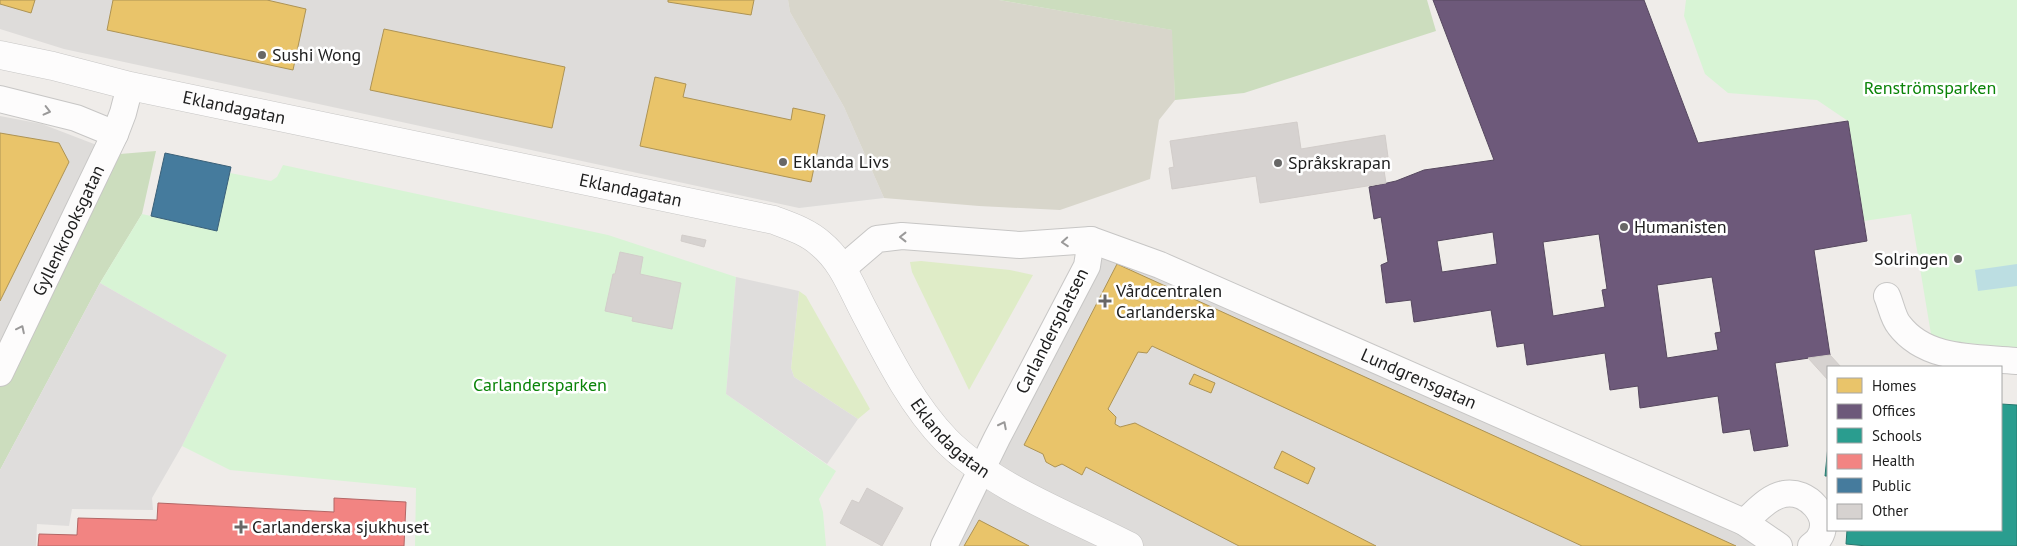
<svg xmlns="http://www.w3.org/2000/svg" width="2017" height="546" viewBox="0 0 2017 546" font-family="'PT Sans',sans-serif">
  <rect width="100%" height="100%" fill="#efece9"/>
  <path fill="#dedcda" d="M0,0H788L790,12L844,107L884,198L799,208L64,49L0,29Z
    M0,116L42,124L120,154L0,384Z
    M1102,253L1708,513L1759,546H955Z"/>
  <path fill="#d8d6cb" d="M788,0H999L1173,30L1175,100L1159,120L1150,179L1060,210L979,206L884,198L844,107L790,12Z"/>
  <path fill="#dfecc7" d="M921,261L1010,270L1033,275L969,390L912,272L910,262Z
    M799,291L806,296L870,409L858,419L794,377L791,368Z"/>
  <path fill="#ccddbe" d="M999,0H1427L1436,31L1244,93L1175,100L1172,30Z
    M156,151L142,214L100,283L0,470V384L120,154Z"/>
  <path fill="#d8f4d5" d="M1686,0H2017V348L1946,341L1931,334L1911,214L1864,221L1848,121L1817,100L1728,93L1705,74L1684,16Z
    M283,165L608,235L736,277L726,394L836,471L819,499L823,512L826,546H415L416,488L230,470L182,446L227,355L100,283L142,214L217,231L230,173L271,181L277,177Z"/>
  <path fill="#dfdddc" d="M736,277L799,291L791,368L794,377L858,419L827,464L726,394Z
    M100,283L227,355L182,446L152,498L153,510L72,509L69,526L37,524L36,546H0V470Z"/>
  <path fill="#bcdee2" d="M2017,264V286L1978,291L1975,270Z"/>
  <path fill="#e9c46a" stroke="#ad9354" d="M0,0H35L31,13L0,4Z
    M113,0H267L306,9L293,70L107,30Z
    M668,0H754L751,15L668,2Z
    M384,29L565,67L552,128L370,90Z
    M655,77L686,84L683,97L791,120L793,108L825,115L811,182L640,146Z
    M0,133L59,143L69,162L0,301Z
    M1117,264L1736,546H1582L1152,346L1147,353L1138,352L1108,409L1116,417L1115,424L1120,427L1135,423L1376,546H1239L1086,467L1082,475L1062,464L1055,467L1046,462L1043,454L1024,445Z
    M1194,374L1215,383L1211,393L1189,384Z
    M1282,451L1315,468L1308,484L1274,468Z
    M979,520L1029,546H964Z"/>
  <path fill="#6d597a" stroke="#56485f" fill-rule="evenodd" d="M1433,0H1644L1698,143L1848,121L1867,241L1814,250L1830,355L1775,363L1788,446L1754,451L1750,429L1723,433L1718,396L1640,408L1638,386L1610,390L1605,353L1527,365L1524,343L1497,347L1491,310L1414,322L1411,300L1386,303L1381,265L1388,262L1386,249L1381,217L1374,219L1369,187L1396,181L1424,170L1494,160ZM1493,232L1497,264L1442,272L1437,241ZM1599,234L1607,289L1602,290L1605,307L1553,316L1543,242ZM1712,277L1721,332L1715,333L1718,350L1667,358L1657,285Z"/>
  <path fill="#2a9d8f" stroke="#27786e" d="M2001,404L2017,405V546H1867L1846,544L1847,530H2001Z
    M1828,446V476H1825Z"/>
  <path fill="#f28482" stroke="#b36665" d="M334,498L406,502L404,546H38L39,534L77,535L78,518L157,520L158,503L334,512Z"/>
  <path fill="#457b9d" stroke="#3a6078" d="M165,153L231,167L217,231L151,216Z"/>
  <path fill="#d6d2d0" stroke="#d2cdca" d="M1297,122L1301,149L1385,135L1388,157L1382,158L1386,183L1260,203L1256,176L1172,189L1169,168L1174,167L1170,141Z
    M682,235L706,240L704,247L681,241Z
    M620,252L643,257L640,274L681,283L672,329L632,321L633,317L605,311L613,274H615Z
    M1830,355L1841,367H1828V380L1808,358Z
    M867,488L903,508L882,546L840,523L852,500L859,503Z"/>
  <g fill="none" stroke-linecap="round" stroke-linejoin="round">
    <g stroke="#c7c6c5" stroke-width="28">
      <g id="minor">
        <path d="M0,99L76,118L115,134"/>
        <path id="s1" d="M1091,240L1160,265L1744,522L1779,546"/>
        <path d="M843,268L877,239L902,236L1020,245L1091,240L1087,266L997,438L944,546"/>
        <path d="M1887,296C1891,305 1893,318 1899,325C1926,361 1976,357 2017,361"/>
        <path id="s2" d="M0,373L115,134L123,113L130,86"/>
        <path d="M1744,522C1756,512 1768,497 1784,494C1807,489 1833,517 1819,538C1818,541 1813,544 1811,546"/>
      </g>
    </g>
    <g stroke="#c7c6c5" stroke-width="29">
      <g id="tertiary">
        <path id="s3" d="M0,55L53,66L130,86L774,220C790,226 808,232 821,244C843,262 852,289 865,313C888,357 912,405 946,440C992,487 1071,516 1129,546"/>
      </g>
    </g>
    <use href="#minor" stroke="#fdfcfc" stroke-width="26"/>
    <use href="#tertiary" stroke="#fdfcfc" stroke-width="28"/>
  </g>
  <defs><path id="oneway-chevron" d="M-2-3.5L2.5 0L-2 3.5" fill="none" stroke-width="1.6" stroke-linecap="round" stroke-linejoin="round" transform="scale(1.25)"/></defs>
  <g stroke="#9a9999">
    <use href="#oneway-chevron" transform="translate(47 111) rotate(14)"/>
    <use href="#oneway-chevron" transform="translate(903 237) rotate(-180)"/>
    <use href="#oneway-chevron" transform="translate(1065 242) rotate(176)"/>
    <use href="#oneway-chevron" transform="translate(21 329) rotate(-64)"/>
    <use href="#oneway-chevron" transform="translate(1003 425) rotate(-63)"/>
  </g>
  <g fill="#686766" stroke="#fff" stroke-width="2">
    <circle cx="262" cy="55" r="5"/>
    <circle cx="783" cy="162" r="5"/>
    <circle cx="1278" cy="163" r="5"/>
    <circle cx="1624" cy="227" r="5"/>
    <circle cx="1958" cy="259" r="5"/>
    <path d="M1102.5 293.5h5v5h5v5h-5v5h-5v-5h-5v-5h5z"/>
    <path d="M238.5 519.5h5v5h5v5h-5v5h-5v-5h-5v-5h5z"/>
  </g>
  <g text-anchor="middle" stroke-width="5" stroke-linejoin="round" paint-order="stroke">
    <g font-size="18" fill="#202020" stroke="#fff" text-anchor="start">
      <text x="272" y="61">Sushi Wong</text>
      <text x="793" y="168">Eklanda Livs</text>
      <text x="1288" y="169">Språkskrapan</text>
      <text x="1634" y="233">Humanisten</text>
      <text x="1948" y="265" text-anchor="end">Solringen</text>
      <text x="1116" y="297">Vårdcentralen<tspan x="1116" dy="21">Carlanderska</tspan></text>
      <text x="252" y="533">Carlanderska sjukhuset</text>
    </g>
    <g font-size="18" fill="#0b8409" stroke="#fff">
      <text x="1930" y="94">Renströmsparken</text>
      <text x="540" y="391">Carlandersparken</text>
    </g>
    <g font-size="18" fill="#202020" stroke="#fff">
      <text dy="6" stroke="none"><textPath href="#s3" startOffset="240">Eklandagatan</textPath></text>
      <text dy="6" stroke="none"><textPath href="#s3" startOffset="645">Eklandagatan</textPath></text>
      <text dy="6" stroke="none"><textPath href="#s2" startOffset="158">Gyllenkrooksgatan</textPath></text>
      <text transform="translate(1052 331) rotate(-63)" y="6">Carlandersplatsen</text>
      <text dy="6" stroke="none"><textPath href="#s1" startOffset="356">Lundgrensgatan</textPath></text>
      <text dy="6" stroke="none"><textPath href="#s3" startOffset="1080">Eklandagatan</textPath></text>
    </g>
  </g>
  <rect x="1827" y="366" width="175" height="165" fill="#ffffff" stroke="#a6a6a6"/>
  <rect x="1837" y="378" width="25" height="15" fill="#e9c46a" stroke="#a6a6a6"/>
  <text x="1872" y="391" font-size="15" fill="#202020">Homes</text>
  <rect x="1837" y="404" width="25" height="15" fill="#6d597a" stroke="#a6a6a6"/>
  <text x="1872" y="416" font-size="15" fill="#202020">Offices</text>
  <rect x="1837" y="428" width="25" height="15" fill="#2a9d8f" stroke="#a6a6a6"/>
  <text x="1872" y="441" font-size="15" fill="#202020">Schools</text>
  <rect x="1837" y="454" width="25" height="15" fill="#f28482" stroke="#a6a6a6"/>
  <text x="1872" y="466" font-size="15" fill="#202020">Health</text>
  <rect x="1837" y="478" width="25" height="15" fill="#457b9d" stroke="#a6a6a6"/>
  <text x="1872" y="491" font-size="15" fill="#202020">Public</text>
  <rect x="1837" y="504" width="25" height="15" fill="#d6d2d0" stroke="#a6a6a6"/>
  <text x="1872" y="516" font-size="15" fill="#202020">Other</text>
</svg>
